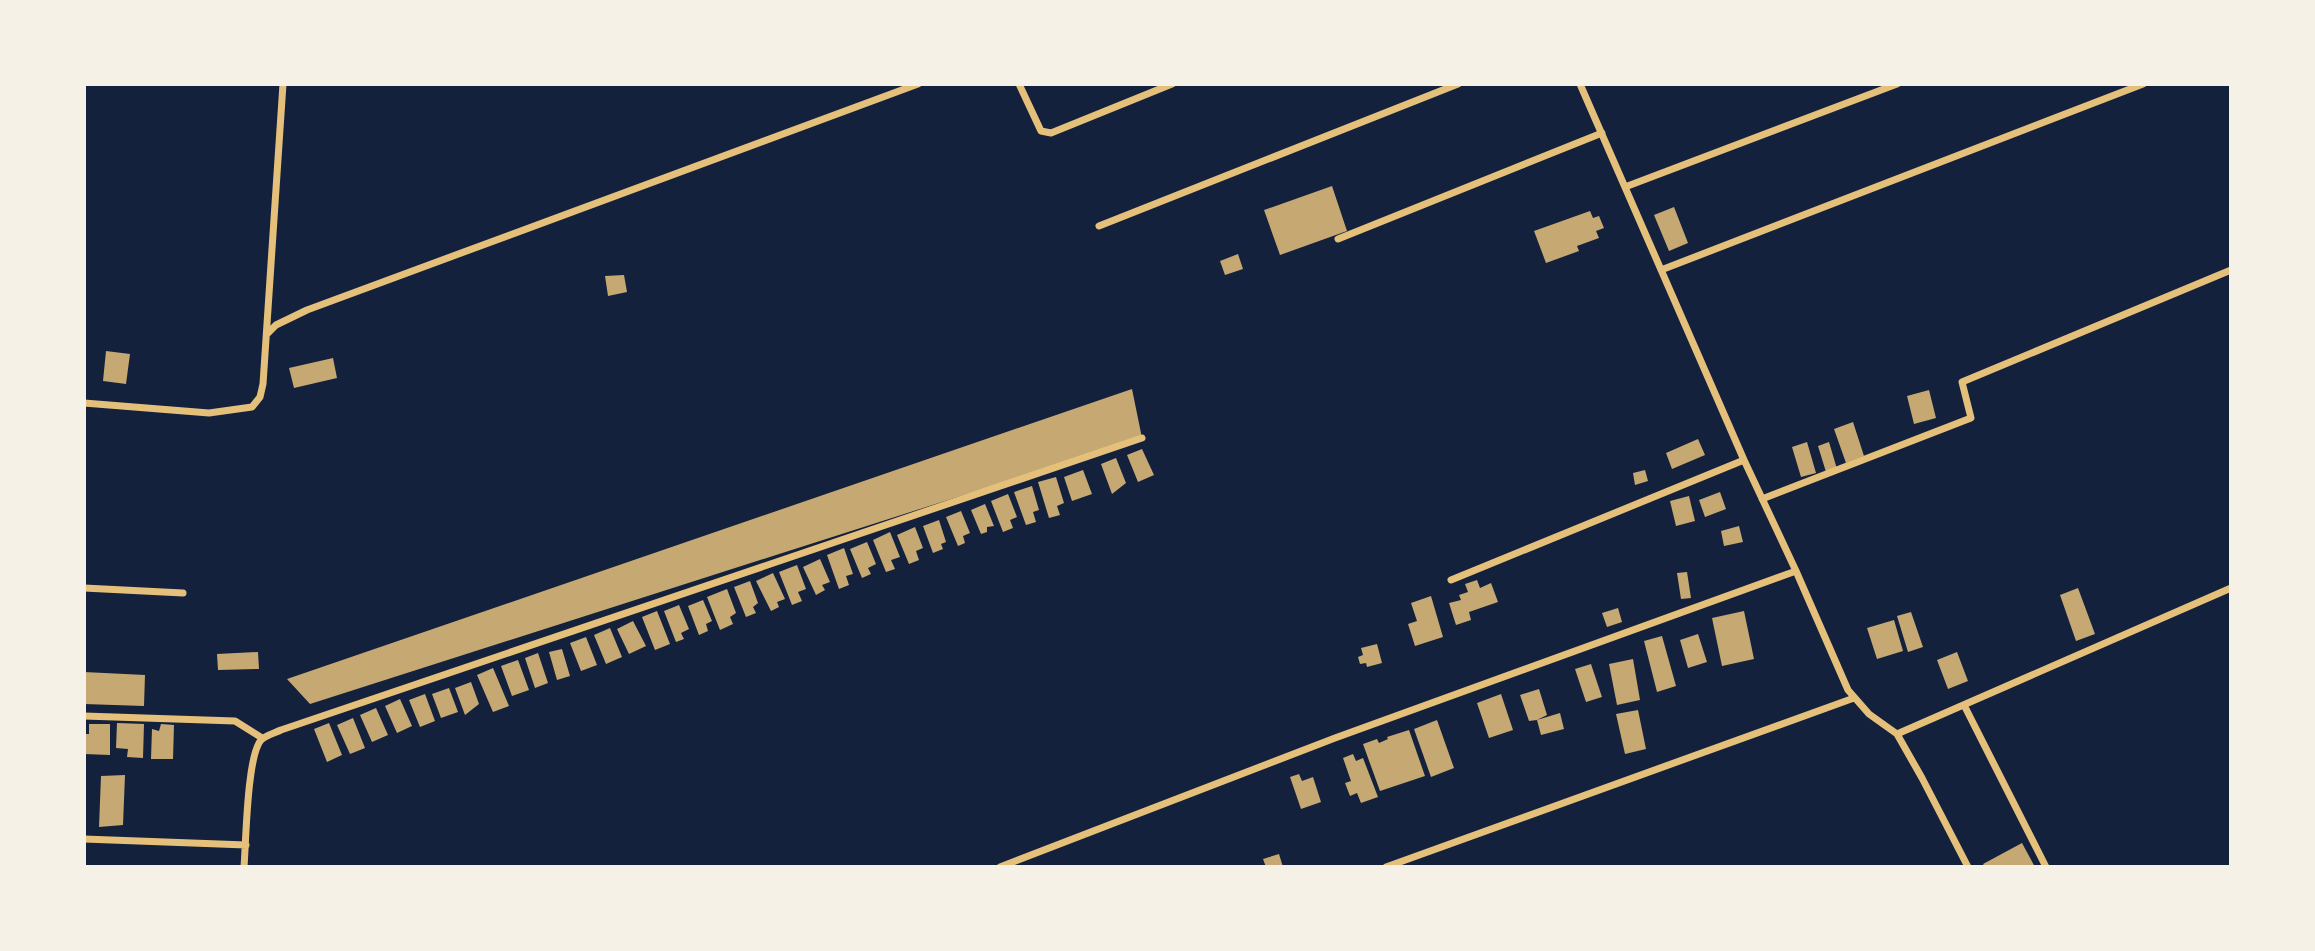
<svg xmlns="http://www.w3.org/2000/svg" width="2315" height="951" viewBox="0 0 2315 951" font-family="Cabin,sans-serif">
  <rect width="100%" height="100%" fill="#14213d"/>
  <path fill="#c6a872" d="M1332,186L1347,231L1280,255L1264,210Z
    M1674,207L1688,243L1669,251L1654,215Z
    M1590,211L1593,218L1599,216L1604,228L1596,231L1599,238L1577,246L1579,251L1546,263L1534,231Z
    M1238,254L1243,269L1225,275L1220,261Z
    M624,275L627,292L608,296L605,276Z
    M106,351L130,354L126,384L103,381Z
    M333,358L337,378L294,388L289,368Z
    M1132,389L1142,438L310,704L287,679Z
    M1929,390L1936,418L1914,424L1907,396Z
    M1853,422L1864,456L1846,463L1834,429Z
    M1698,439L1705,455L1672,469L1666,453Z
    M1807,442L1816,473L1801,477L1792,447Z
    M1829,442L1837,469L1826,472L1818,446Z
    M1142,449L1154,475L1138,482L1127,455Z
    M1116,458L1126,483L1112,494L1101,464Z
    M1083,470L1092,494L1072,501L1064,477Z
    M1645,470L1648,481L1635,485L1633,473Z
    M1056,477L1064,503L1057,506L1060,515L1049,518L1038,482Z
    M1032,486L1039,510L1033,512L1036,522L1026,525L1014,492Z
    M1720,492L1726,509L1705,517L1699,500Z
    M1008,494L1017,517L1010,520L1013,528L1003,532L991,501Z
    M1689,496L1695,521L1676,526L1670,501Z
    M985,504L994,526L987,527V532L981,534L971,510Z
    M961,511L970,533L963,536L965,543L958,546L946,517Z
    M939,520L946,542L941,544L943,549L933,553L923,526Z
    M1739,526L1743,542L1724,546L1721,531Z
    M915,527L923,548L916,551L919,560L909,564L897,535Z
    M890,532L900,557L891,560L895,569L886,572L873,540Z
    M867,542L876,564L868,568L871,574L862,578L850,549Z
    M844,548L853,574L846,576L849,585L839,589L827,555Z
    M820,559L830,582L822,585L825,590L816,595L803,567Z
    M797,565L806,589L798,592L802,601L792,605L779,572Z
    M1687,572L1691,598L1681,599L1677,573Z
    M773,573L785,599L777,602L779,607L771,611L756,581Z
    M1477,580L1480,588L1491,583L1498,602L1469,612L1471,620L1456,625L1449,603L1461,600L1459,595L1468,592L1465,584Z
    M750,581L758,603L753,607L756,613L746,617L734,587Z
    M2078,588L2095,634L2076,641L2060,595Z
    M727,589L736,613L730,617L733,624L720,630L707,597Z
    M1431,596L1443,637L1415,646L1408,624L1417,621L1411,603Z
    M703,600L712,621L706,624L708,631L699,635L688,606Z
    M679,605L689,629L681,633L684,639L676,642L664,611Z
    M1618,608L1622,622L1607,627L1602,613Z
    M657,611L670,644L655,650L642,617Z
    M1744,611L1754,659L1722,666L1712,618Z
    M1911,612L1923,647L1908,652L1897,616Z
    M1894,620L1903,651L1877,659L1867,628Z
    M633,621L646,646L629,654L617,629Z
    M610,628L622,657L606,664L594,635Z
    M1698,634L1707,662L1688,668L1680,640Z
    M1662,636L1676,686L1657,692L1644,641Z
    M586,637L597,665L581,671L570,643Z
    M1377,644L1382,663L1367,667L1366,663L1360,664L1358,657L1363,655L1361,648Z
    M562,649L570,676L557,680L549,652Z
    M258,652L259,669L218,670L217,654Z
    M1957,652L1968,681L1948,689L1937,660Z
    M538,653L548,683L535,688L525,658Z
    M1633,659L1640,700L1617,705L1609,664Z
    M518,660L529,690L512,696L501,666Z
    M1591,664L1602,697L1586,702L1575,669Z
    M493,668L509,706L493,712L477,675Z
    M84,672L145,675L144,706L84,704Z
    M471,682L479,704L465,715L455,688Z
    M449,688L458,712L441,718L432,694Z
    M1539,689L1547,715L1537,720L1560,713L1564,729L1541,735L1537,720L1529,721L1520,695Z
    M425,694L435,721L420,727L409,700Z
    M1501,694L1513,730L1489,738L1477,703Z
    M400,699L412,726L397,733L385,706Z
    M376,708L388,735L372,742L360,715Z
    M1638,710L1646,749L1625,754L1616,714Z
    M353,718L365,748L350,754L337,725Z
    M1437,720L1454,768L1431,777L1414,729Z
    M117,723L144,724L143,758L127,757L128,749L116,748Z
    M329,723L342,755L327,762L314,729Z
    M89,724H110V755L84,754V734H89Z
    M161,724L174,725L173,759H151L152,729L159,731Z
    M1409,730L1425,776L1380,791L1363,744L1377,739L1379,743L1388,739L1387,737Z
    M1353,754L1356,761L1363,758L1378,797L1361,803L1357,793L1350,796L1345,783L1351,781L1343,758Z
    M1299,774L1302,781L1313,777L1321,802L1301,809L1290,777Z
    M125,775L123,825L99,827L101,776Z
    M2022,843L2035,867H1985L1983,864Z
    M1279,854L1283,867H1266L1263,859Z"/>
  <g fill="none" stroke-linecap="round" stroke-linejoin="round">
    <path stroke="#e5c07b" stroke-width="7" d="M1019,84L1041,131L1051,133L1172,84
      M1580,84L1744,460L1796,571L1848,690L1869,714L1897,734L1922,778L1968,867
      M1625,187L1897,84
      M1099,226L1458,84
      M1338,239L1602,133
      M1661,270L2143,84
      M268,333L276,325L307,310L918,84
      M84,403L209,413L252,407L260,397L263,384L283,84
      M1762,499L1971,418L1962,382L2231,270
      M1451,580L1744,460
      M84,588L183,593
      M1964,705L2046,867
      M84,716L235,721L262,738
      M1897,734L2231,588
      M84,839L246,845
      M244,867C246,842 247,756 261,740C266,735 275,733 281,730L1142,438
      M1000,867L1335,738L1796,571
      M1386,867L1854,698"/>
  </g>
  <rect width="2315" height="951" fill="none" stroke="#f6f1e7" stroke-width="172"/>
</svg>
